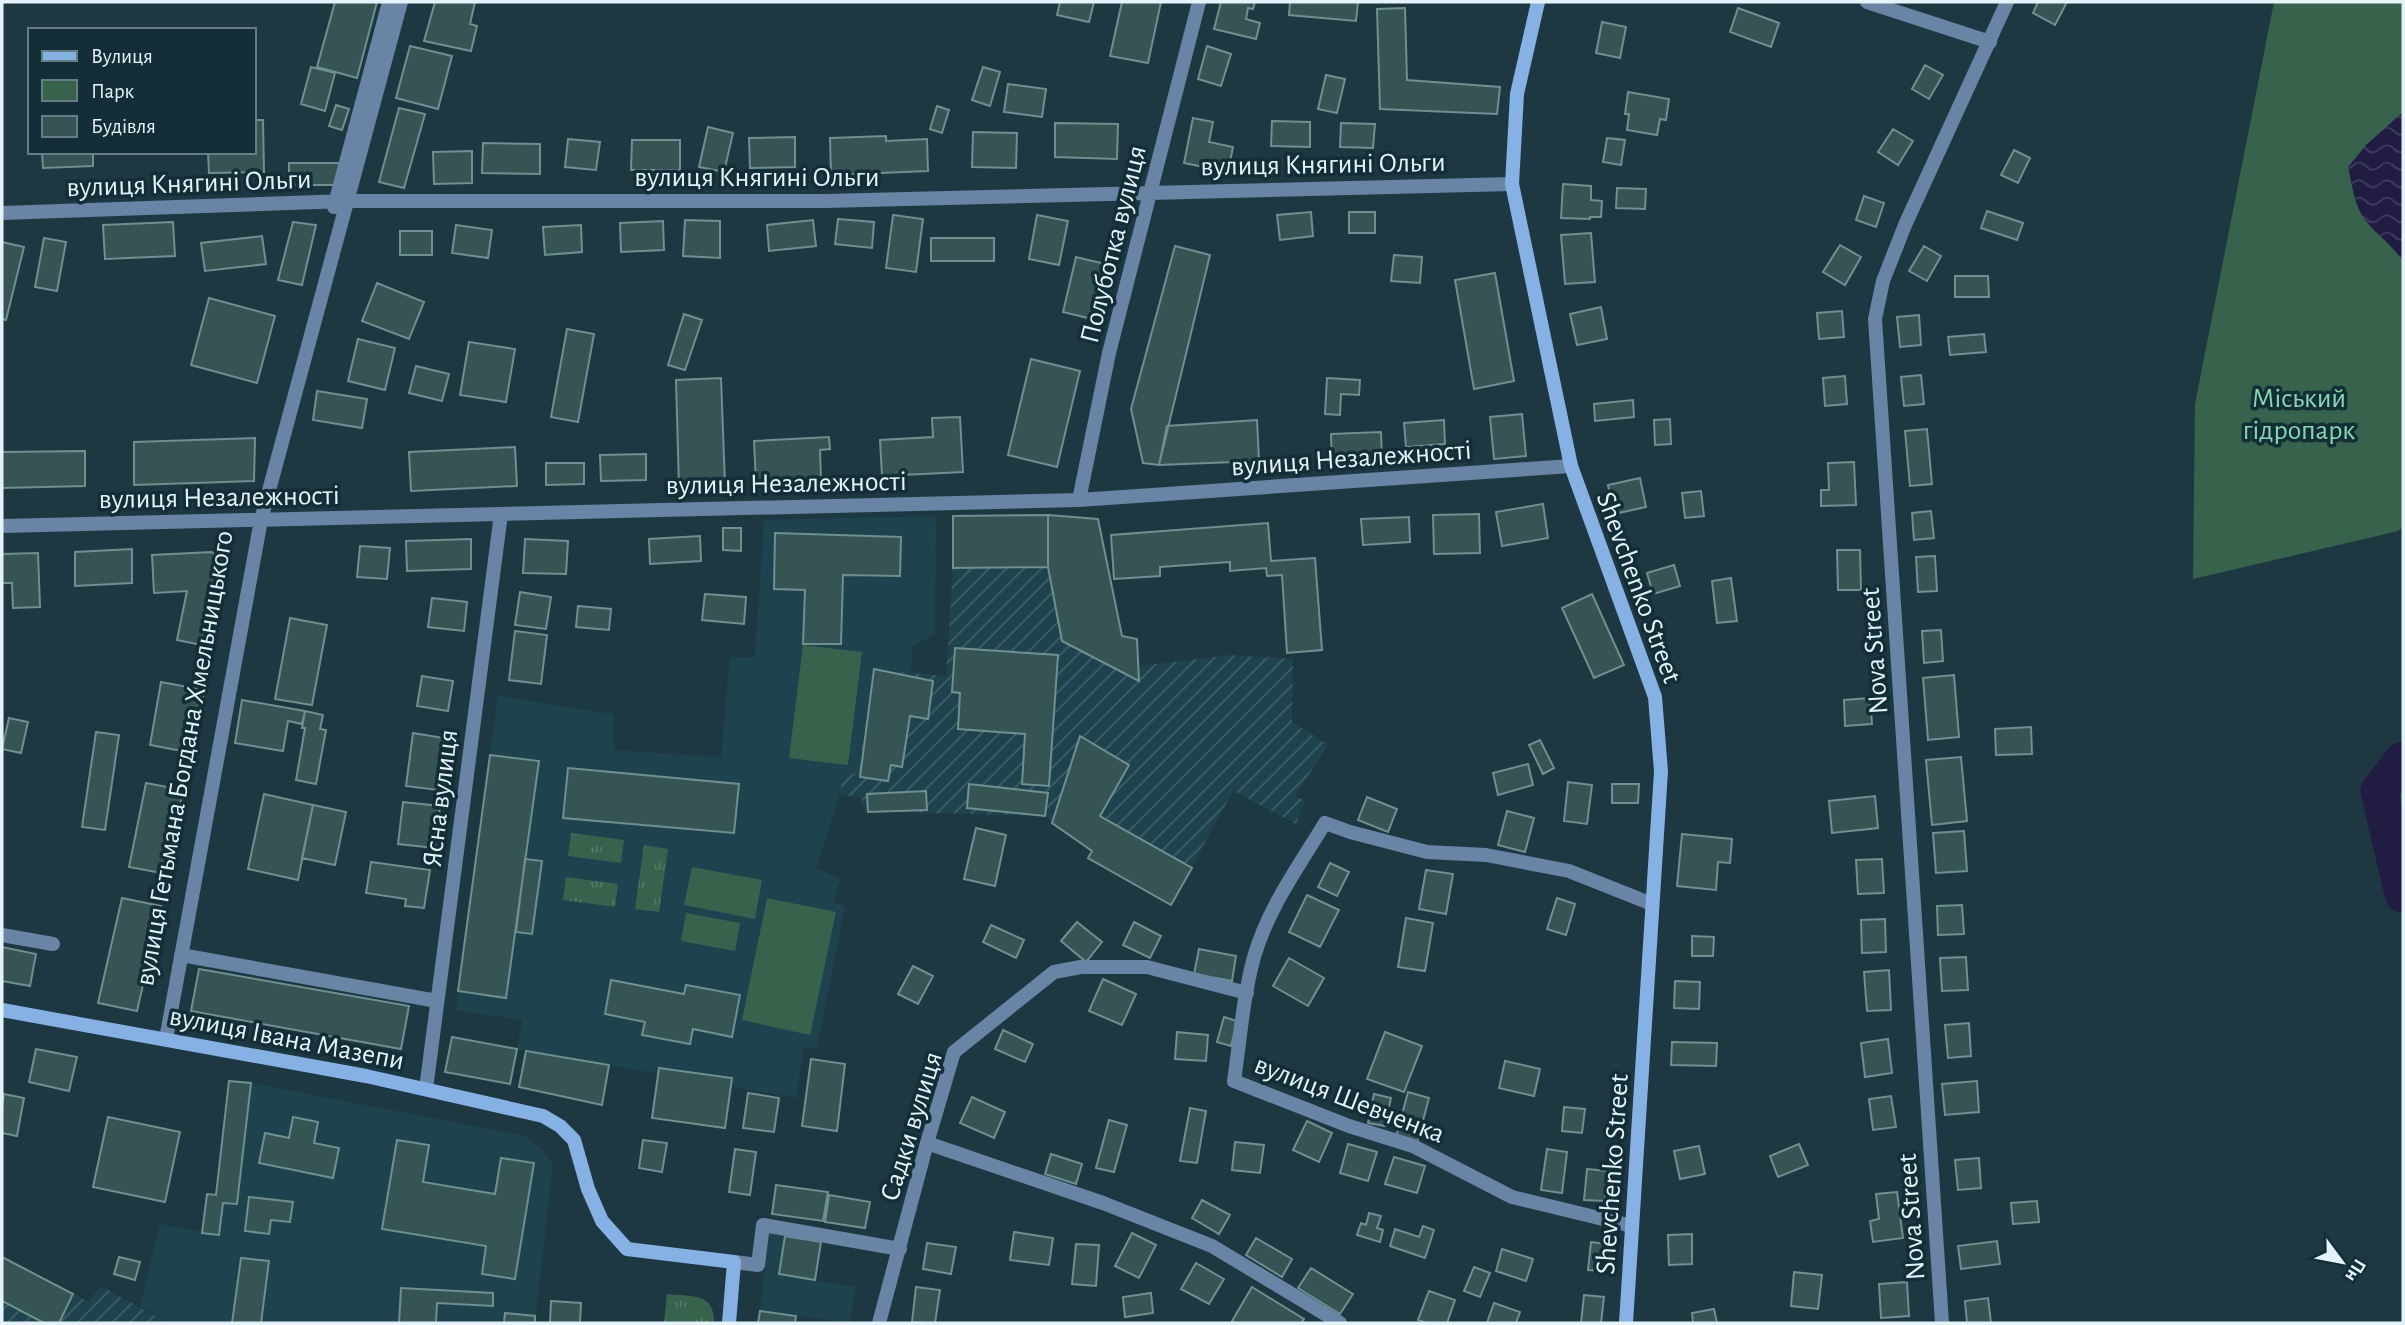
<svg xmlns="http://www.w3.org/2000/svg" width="2405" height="1325" viewBox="0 0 2405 1325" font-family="'Alegreya Sans',sans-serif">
  <defs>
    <pattern id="industrial-furrows" width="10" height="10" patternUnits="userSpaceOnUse" patternTransform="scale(1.75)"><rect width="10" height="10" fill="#1e434e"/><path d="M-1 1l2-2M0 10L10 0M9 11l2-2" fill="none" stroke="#3f5f68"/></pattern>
    <pattern id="grass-tufts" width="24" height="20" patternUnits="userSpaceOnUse" patternTransform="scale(1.75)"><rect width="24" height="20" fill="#37634d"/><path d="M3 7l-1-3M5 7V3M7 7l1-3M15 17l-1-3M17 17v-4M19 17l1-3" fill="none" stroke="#547a67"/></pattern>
    <pattern id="water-waves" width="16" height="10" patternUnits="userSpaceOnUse" patternTransform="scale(1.75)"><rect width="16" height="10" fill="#201c42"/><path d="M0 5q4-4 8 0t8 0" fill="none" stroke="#403d5e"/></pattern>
  </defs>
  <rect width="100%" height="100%" fill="#1d3841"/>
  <path fill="#1e434e" d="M936,516L935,634L913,646L911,673L874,669L858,774H842L840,794L816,868L841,879L833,901L845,907L817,1048L804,1047L796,1098L517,1049L522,1020L456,1010L498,696L613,714L614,750L721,757L730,657H755L764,520Z
    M251,1083L525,1136L541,1149L553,1163L535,1323H170L140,1306L160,1224L219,1235L223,1203L237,1204Z
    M769,1233L785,1236L779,1274L856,1287L849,1323L760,1311Z"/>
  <path fill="url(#industrial-furrows)" d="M953,516L1098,519L1122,636L1137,639L1139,666L1230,655L1293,659L1292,722L1328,745L1295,796L1305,801L1296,824L1233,791L1171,905L1088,858L1092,850L1045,816L864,811L862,799L840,794L842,774L858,773L874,669L946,676L953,568Z
    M2,1257L89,1302L100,1286L169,1323H2Z"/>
  <path fill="url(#grass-tufts)" d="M571,833L624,840L621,863L568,856Z
    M644,845L668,849L659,912L635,909Z
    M566,877L618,884L615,907L563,900Z
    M667,1294C691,1297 715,1292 714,1323H664Z"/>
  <path fill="#37634d" d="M2274,2H2403V526L2398,531L2193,579L2195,404Z
    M803,645L862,652L848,765L789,758Z
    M692,867L762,880L755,919L684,905Z
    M767,898L836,912L810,1035L742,1020Z
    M686,913L740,923L735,951L681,941Z"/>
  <path fill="url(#water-waves)" d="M2403,112V261C2392,245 2377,235 2365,220C2354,205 2352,185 2348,167L2367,144Z"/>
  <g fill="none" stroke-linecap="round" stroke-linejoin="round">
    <path stroke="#201c42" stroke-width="37" d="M2403,760L2379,791L2403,894"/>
  </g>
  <path fill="#365453" stroke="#6f908e" stroke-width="2" d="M335,2H377L357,78L317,67Z
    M435,2H475L470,24L477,26L471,51L424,41Z
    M1060,2H1094L1089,22L1057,15Z
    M1122,2H1161L1148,63L1110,56Z
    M1221,2H1255L1253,9L1248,8L1246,19L1260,23L1256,39L1214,29Z
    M1290,2H1358L1356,21L1289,15Z
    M2038,2H2067L2055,25L2033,13Z
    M1405,8L1407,80L1500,87L1497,114L1380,109L1377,9Z
    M1738,8L1779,23L1771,47L1730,32Z
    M1602,22L1626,27L1620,58L1596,53Z
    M410,46L452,56L438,109L396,98Z
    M1207,46L1231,54L1221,86L1198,79Z
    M1925,65L1943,75L1929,99L1912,89Z
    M311,67L335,73L325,111L301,104Z
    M983,67L1000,72L990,106L972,100Z
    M1326,75L1345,79L1337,113L1318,109Z
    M1008,84L1046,89L1042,117L1004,112Z
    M1628,92L1669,99L1666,120L1660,119L1657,135L1627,130L1629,114H1625Z
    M336,105L349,109L342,130L329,126Z
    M937,106L949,110L942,133L930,129Z
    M399,108L425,114L404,188L379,182Z
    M1193,118L1213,122L1209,142L1233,147L1228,172L1184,163Z
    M254,120H263L264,172L209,173L208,152H254Z
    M1272,121L1310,122V147L1271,146Z
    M1055,123L1118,124L1117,159L1055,157Z
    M1341,123L1375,124L1373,148L1340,147Z
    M708,127L733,133L724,172L699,167Z
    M1893,129L1913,141L1898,165L1878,152Z
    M973,132L1017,133L1016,168L972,167Z
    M886,136V141L927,139L928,171L831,175L830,138Z
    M795,137V167L750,168L749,138Z
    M1607,138L1625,140L1621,165L1603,162Z
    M568,139L600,142L596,170L565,167Z
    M632,140H680V170H631Z
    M483,143L540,144V174L482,173Z
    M2014,150L2030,158L2018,183L2001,175Z
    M472,151V183L434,184L433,152Z
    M42,152H93V166L43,168Z
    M289,163H340V185H289Z
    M1563,184L1591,186V200L1602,201L1601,217H1590V219L1561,218Z
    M1617,188L1646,189L1645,209L1616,208Z
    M1864,196L1884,203L1876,227L1856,220Z
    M1987,211L2023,223L2017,240L1981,228Z
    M1311,212L1313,236L1280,240L1277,215Z
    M1349,212H1375V233H1349Z
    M893,215L923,219L916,272L886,268Z
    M1037,215L1068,221L1059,265L1029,259Z
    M838,219L874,222L872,248L835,244Z
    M685,220L720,221V258L683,256Z
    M813,220L816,246L769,251L767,225Z
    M663,221L664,250L621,252L620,223Z
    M173,222L175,256L105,259L103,225Z
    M293,222L316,225L302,285L278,280Z
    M456,225L492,230L488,258L452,253Z
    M581,225L582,252L545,255L543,227Z
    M400,231H432V255H400Z
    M1591,233L1595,282L1565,284L1561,235Z
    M262,236L266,264L205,271L201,243Z
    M44,238L66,242L57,291L35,287Z
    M931,238H994V261H931Z
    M2,242L24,247L6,320L2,319Z
    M1840,245L1861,257L1845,285L1823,272Z
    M1175,246L1210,255L1159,465L1143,463L1131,409Z
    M1924,246L1941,256L1927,281L1909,271Z
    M1394,255L1422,257L1420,283L1391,281Z
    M1076,257L1105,264L1092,319L1063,312Z
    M1495,273L1514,381L1474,389L1455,280Z
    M1955,276H1988L1989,297H1955Z
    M377,283L424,302L409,339L362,321Z
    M209,298L275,316L257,383L191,365Z
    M1601,307L1607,339L1577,345L1570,314Z
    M1842,311L1844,337L1819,339L1817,313Z
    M684,314L702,320L685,370L668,365Z
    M1919,315L1921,345L1900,347L1897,317Z
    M567,329L594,334L578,422L551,417Z
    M1984,334L1986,352L1950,355L1948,337Z
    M358,339L395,348L385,390L348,381Z
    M469,342L515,349L506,402L460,395Z
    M1031,359L1080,371L1057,467L1008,455Z
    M416,366L449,374L442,401L409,393Z
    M1921,375L1924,404L1904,406L1901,377Z
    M1845,376L1847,404L1825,406L1823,378Z
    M721,378L725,485L679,487L676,380Z
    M1327,378L1360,380L1359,395L1341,394L1340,415L1325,414Z
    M317,391L367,399L362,428L313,420Z
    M1633,400L1634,417L1595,421L1594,404Z
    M1522,414L1526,456L1494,459L1490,417Z
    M960,417L963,472L882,476L880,440L933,437L932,418Z
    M1670,419L1671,444L1655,445L1654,420Z
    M1257,420L1259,461L1159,465L1167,426Z
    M1444,420L1445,444L1406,447L1404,423Z
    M1927,429L1932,484L1910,486L1905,431Z
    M1381,432L1382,460L1332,462L1331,434Z
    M829,437L830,449L820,450L821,480L756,483L754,441Z
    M255,438L254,481L134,485V442Z
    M515,447L517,486L411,491L409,452Z
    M85,451V486L2,488V452Z
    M646,454V480L601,481L600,455Z
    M1854,462L1856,505L1821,506V490H1829L1828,463Z
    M546,463H584V484L546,485Z
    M1640,478L1646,507L1614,514L1608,485Z
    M1701,491L1704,516L1685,518L1682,493Z
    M1543,504L1548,538L1502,546L1496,512Z
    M1931,511L1934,538L1914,540L1912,513Z
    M1479,514L1480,553L1434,554L1433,515Z
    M1048,515L1098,519L1122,636L1137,639L1139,681L1062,641L1048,567Z
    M1048,515V567L953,568V516Z
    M1409,517L1410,542L1363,545L1361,519Z
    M1268,523L1271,561L1315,558L1322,650L1287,653L1282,575L1267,576L1266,568L1230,571V562L1160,567V576L1114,579L1111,535Z
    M723,528H741V551L723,550Z
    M775,533L901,537L900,576L843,575L841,644H803L805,590L774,589Z
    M700,536L701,561L650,564L649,539Z
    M471,539V569L407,571L406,541Z
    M525,539L568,541L566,574L523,573Z
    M360,546L390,548L387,579L357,577Z
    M132,549V583L75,586V552Z
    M1837,550H1860L1861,590H1838Z
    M212,552L228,565L211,647L177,640L187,591L154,593L152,555Z
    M38,553L40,607L13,608L12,583H2V554Z
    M1935,556L1937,591L1918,592L1916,557Z
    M1674,565L1680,586L1653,594L1647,573Z
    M1731,578L1737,621L1717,623L1712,581Z
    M520,592L551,597L546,629L515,625Z
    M705,594L746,597L744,624L702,620Z
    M1592,594L1624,665L1594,678L1562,608Z
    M432,598L467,602L464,631L428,627Z
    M578,606L611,609L609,630L576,627Z
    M290,618L327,625L312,705L275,699Z
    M1941,630L1943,661L1924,663L1922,631Z
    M515,631L547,635L541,684L509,680Z
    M955,648L1058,655L1049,786L1022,784L1025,734L958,729L960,693L952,692Z
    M874,669L933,681L928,719L910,716L902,767L891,765L888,781L860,777Z
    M1954,675L1959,737L1928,740L1923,678Z
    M422,676L453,681L448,711L417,706Z
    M161,682L204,690L193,753L150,745Z
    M1870,698L1872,724L1845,726L1844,700Z
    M242,700L305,711L302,724L288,721L283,751L235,743Z
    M305,711L323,715L320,729L326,730L316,784L296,780L305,728H302Z
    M9,718L28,722L21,753L2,749Z
    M2031,727L2032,754L1996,755L1995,729Z
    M96,732L119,735L105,830L82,827Z
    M413,733L444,738L437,790L406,786Z
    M1080,736L1129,765L1100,816L1192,868L1171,905L1088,858L1092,851L1052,823Z
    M1540,740L1554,768L1543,774L1529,745Z
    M490,755L539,761L506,998L458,991Z
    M1961,757L1967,821L1932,825L1926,760Z
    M1528,764L1533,785L1498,795L1493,773Z
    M568,768L739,784L734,833L563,818Z
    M1568,782L1592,785L1587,824L1564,821Z
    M146,783L183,790L167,874L129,867Z
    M969,784L1048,793L1045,816L967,808Z
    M1612,784H1639L1638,803H1612Z
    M926,791L927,810L868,812L867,794Z
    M264,794L313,805L298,880L248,869Z
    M1875,796L1878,828L1832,833L1829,801Z
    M1367,797L1397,809L1388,832L1358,820Z
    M403,802L440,806L435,848L398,844Z
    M313,805L346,812L335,865L302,858Z
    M1507,811L1534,818L1525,852L1498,845Z
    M976,828L1006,835L995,886L964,879Z
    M1964,831L1967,871L1936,873L1933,833Z
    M1682,834L1732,839L1730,863L1718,862L1716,890L1677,886Z
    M525,859L542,861L532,934L516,932Z
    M1882,859L1884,893L1858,894L1856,860Z
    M371,862L430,870L424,908L405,906L406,899L366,893Z
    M1330,863L1349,872L1337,896L1318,887Z
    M1426,870L1453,874L1446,914L1419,909Z
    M1307,895L1339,910L1320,947L1289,932Z
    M122,898L161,906L137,1011L98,1003Z
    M1557,898L1575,904L1566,935L1547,929Z
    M1962,905L1964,934L1938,935L1937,906Z
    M1406,918L1433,923L1425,971L1398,967Z
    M1885,919L1886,952L1862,953L1861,920Z
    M1077,922L1102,942L1086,962L1061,941Z
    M1134,922L1161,936L1150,958L1123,945Z
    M991,925L1024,940L1016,958L983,942Z
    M1692,936L1714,937L1713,956H1692Z
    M2,947L36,954L30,986L2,981Z
    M1199,949L1236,956L1232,981L1194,974Z
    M1966,957L1968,990L1942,991L1940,958Z
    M1289,958L1324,978L1308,1006L1273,986Z
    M913,966L933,976L918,1004L898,994Z
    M199,969L409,1006L401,1049L191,1011Z
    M1889,970L1891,1010L1867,1011L1864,972Z
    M1103,979L1136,994L1122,1025L1089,1011Z
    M611,980L684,994L686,985L740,995L732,1037L693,1029L690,1044L642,1035L645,1022L605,1014Z
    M1675,981L1700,982L1699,1009L1674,1008Z
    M1224,1017L1237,1021L1231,1046L1217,1042Z
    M1969,1023L1971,1056L1948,1058L1945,1025Z
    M1003,1030L1033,1044L1025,1062L995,1049Z
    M1177,1032L1208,1035L1206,1061L1175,1059Z
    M1385,1032L1422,1046L1404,1092L1367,1079Z
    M452,1037L517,1049L510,1084L445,1072Z
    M1888,1039L1892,1073L1865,1077L1861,1043Z
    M1672,1042L1717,1043L1716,1066L1671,1065Z
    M36,1049L77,1057L69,1091L29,1082Z
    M526,1051L609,1065L602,1105L519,1087Z
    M811,1059L845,1064L837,1131L802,1126Z
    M1505,1061L1540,1069L1534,1096L1499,1088Z
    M659,1068L732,1078L725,1128L652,1118Z
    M229,1081L251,1083L237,1204L223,1203L219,1235L202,1233L207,1194L216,1195Z
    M1977,1081L1979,1112L1945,1115L1942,1084Z
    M1408,1092L1429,1098L1417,1143L1396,1137Z
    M748,1093L779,1098L774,1132L743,1128Z
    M4,1094L24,1098L17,1136L2,1133V1108Z
    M1374,1094L1391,1098L1385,1126L1368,1123Z
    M1891,1096L1896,1127L1873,1130L1869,1099Z
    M972,1097L1005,1112L994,1138L960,1123Z
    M1564,1107L1585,1109L1582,1133L1562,1131Z
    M1190,1108L1206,1111L1197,1163L1180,1161Z
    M108,1117L180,1132L165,1202L93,1187Z
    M293,1117L318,1122L314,1143L339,1148L333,1178L259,1163L265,1133L289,1138Z
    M1109,1120L1127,1125L1114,1172L1096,1168Z
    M1307,1121L1332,1133L1319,1162L1293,1150Z
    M397,1140L429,1145L423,1182L495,1194L501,1158L534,1163L515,1279L482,1274L486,1246L382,1229Z
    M643,1140L667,1143L662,1172L639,1168Z
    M1235,1142L1264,1145L1260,1173L1232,1170Z
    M1348,1144L1377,1152L1368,1181L1340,1173Z
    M1799,1144L1808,1165L1778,1177L1770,1156Z
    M1699,1146L1705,1174L1680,1179L1674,1151Z
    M735,1149L756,1152L750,1195L729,1192Z
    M1547,1149L1567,1152L1562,1193L1541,1190Z
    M1051,1154L1082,1164L1076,1184L1045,1174Z
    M1394,1157L1425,1166L1417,1193L1385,1184Z
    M1979,1158L1981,1188L1958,1190L1955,1160Z
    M1587,1169L1607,1171L1605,1201L1584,1200Z
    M776,1185L828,1192L823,1221L772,1214Z
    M1897,1192L1903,1238L1873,1242L1870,1221L1879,1219L1876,1194Z
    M829,1195L870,1202L865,1228L825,1222Z
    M249,1197L293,1202L290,1222L271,1220L269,1234L245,1231Z
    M1202,1200L1230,1215L1219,1234L1192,1218Z
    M2037,1201L2039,1222L2013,1224L2011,1203Z
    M1369,1213L1381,1216L1377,1228L1383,1230L1380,1242L1357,1235L1361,1223L1366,1225Z
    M1423,1226L1434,1230L1425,1258L1390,1246L1395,1229L1419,1237Z
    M1014,1232L1053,1238L1049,1265L1010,1260Z
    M1132,1233L1156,1245L1139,1278L1115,1266Z
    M1692,1234V1264L1669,1265L1668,1235Z
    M785,1236L821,1242L815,1280L779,1274Z
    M1256,1238L1292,1259L1282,1277L1246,1255Z
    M1997,1241L2000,1264L1961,1269L1958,1246Z
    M1591,1242L1607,1244L1604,1271L1588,1270Z
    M927,1243L956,1247L951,1274L923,1269Z
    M1076,1244L1099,1245L1096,1286L1072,1284Z
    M1502,1249L1533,1259L1526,1281L1496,1271Z
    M2,1257L73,1294L59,1323H44L2,1301Z
    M119,1257L140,1262L135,1280L114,1274Z
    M241,1258L269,1261L261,1323H232Z
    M1196,1263L1224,1279L1209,1304L1181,1289Z
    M1474,1267L1490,1273L1480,1297L1464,1291Z
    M1311,1268L1353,1294L1340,1314L1298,1288Z
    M1794,1272L1822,1275L1818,1309L1791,1306Z
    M1907,1282L1909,1316L1881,1318L1879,1284Z
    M916,1287L940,1290L935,1323L912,1322Z
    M1252,1287L1304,1319L1301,1323H1236L1232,1321Z
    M401,1288L493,1293V1306L437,1303L436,1323H399Z
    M1429,1291L1455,1300L1447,1323H1427L1418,1320Z
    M1151,1293L1153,1313L1125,1317L1123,1297Z
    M1584,1295L1604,1297L1601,1323H1581Z
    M1988,1298L1991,1323H1967L1965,1301Z
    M551,1301L581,1303L580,1323H550Z
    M1494,1303L1520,1312L1516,1323H1487Z
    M1714,1309L1717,1323H1693L1692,1313Z
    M760,1311L796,1316L795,1323H758Z
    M505,1313L535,1316V1323H504Z"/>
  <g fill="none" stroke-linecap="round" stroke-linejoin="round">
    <path stroke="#6984a4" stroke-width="14" d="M734,1262L758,1265L763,1225L900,1249"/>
    <path stroke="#6984a4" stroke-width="14" d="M1867,2L1990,42
      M334,207L389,2
      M2,213L346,201H825L1512,184
      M1079,500L1109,353L1199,2
      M2,526L1079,500L1571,466
      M2,935L53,944
      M181,955L437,1001
      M166,1039L261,520L401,2
      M426,1089L501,514
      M927,1143L1103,1203L1212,1246L1340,1323
      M1632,1226L1512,1197L1413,1146L1349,1126L1234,1081C1240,1040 1243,997 1254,957C1268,908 1299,866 1325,823L1350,832L1427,852L1486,855L1569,871L1652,904
      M879,1323L927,1143L954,1052L1054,972L1081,967H1147L1247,993
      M1942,1323L1875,319L1883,281L1905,225L2007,2"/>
    <path stroke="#86b1e4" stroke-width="14" d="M1538,2L1517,94L1512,184L1571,466L1655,697L1661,771L1626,1323
      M2,1010L366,1076L543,1116L560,1126L574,1140L588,1189L602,1221L627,1249L734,1262L729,1323"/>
  </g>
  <g text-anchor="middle" stroke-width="7" stroke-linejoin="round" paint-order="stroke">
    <g font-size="28" fill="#e4f3f9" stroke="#132e37">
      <text transform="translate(1323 163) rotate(-1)" y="10">вулиця Княгині Ольги</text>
      <text x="757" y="186">вулиця Княгині Ольги</text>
      <text transform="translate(189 182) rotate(-2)" y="10">вулиця Княгині Ольги</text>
      <text transform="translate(1112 244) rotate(-76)" y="10">Полуботка вулиця</text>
      <text transform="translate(1351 457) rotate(-4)" y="10">вулиця Незалежності</text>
      <text transform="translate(786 482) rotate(-1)" y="10">вулиця Незалежності</text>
      <text transform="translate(219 496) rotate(-1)" y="10">вулиця Незалежності</text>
      <text transform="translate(1640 587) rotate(70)" y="10">Shevchenko Street</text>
      <text transform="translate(1873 651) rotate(-94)" y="10">Nova Street</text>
      <text transform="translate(183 758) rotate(-80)" y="10">вулиця Гетьмана Богдана Хмельницького</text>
      <text transform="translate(439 798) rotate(-83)" y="10">Ясна вулиця</text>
      <text transform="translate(287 1037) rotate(11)" y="10">вулиця Івана Мазепи</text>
      <text transform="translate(1350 1098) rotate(21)" y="10">вулиця Шевченка</text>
      <text transform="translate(910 1126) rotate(-73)" y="10">Садки вулиця</text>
      <text transform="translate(1611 1174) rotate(-86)" y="10">Shevchenko Street</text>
      <text transform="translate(1910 1217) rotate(-94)" y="10">Nova Street</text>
    </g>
    <g font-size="28" fill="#86d7ad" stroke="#132e37">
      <text x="2299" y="407">Міський<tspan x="2299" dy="32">гідропарк</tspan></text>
    </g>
  </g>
  <rect width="2405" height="1325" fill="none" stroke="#e4f3f9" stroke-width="7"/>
  <rect x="28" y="28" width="228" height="126" fill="#132e37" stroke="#677d85" stroke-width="2"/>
  <rect x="42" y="51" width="35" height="10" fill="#86b1e4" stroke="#677d85" stroke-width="2"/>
  <text x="91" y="63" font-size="21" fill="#e4f3f9">Вулиця</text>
  <rect x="42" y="80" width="35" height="21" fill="#37634d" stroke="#677d85" stroke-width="2"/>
  <text x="91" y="98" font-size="21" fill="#e4f3f9">Парк</text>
  <rect x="42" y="116" width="35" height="21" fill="#365453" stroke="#677d85" stroke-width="2"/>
  <text x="91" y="133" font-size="21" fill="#e4f3f9">Будівля</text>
  <g transform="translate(2342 1262) rotate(122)" stroke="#132e37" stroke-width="5" paint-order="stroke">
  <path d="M0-5L12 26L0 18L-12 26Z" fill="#e4f3f9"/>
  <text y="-10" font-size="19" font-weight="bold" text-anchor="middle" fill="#e4f3f9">Пн</text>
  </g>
</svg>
